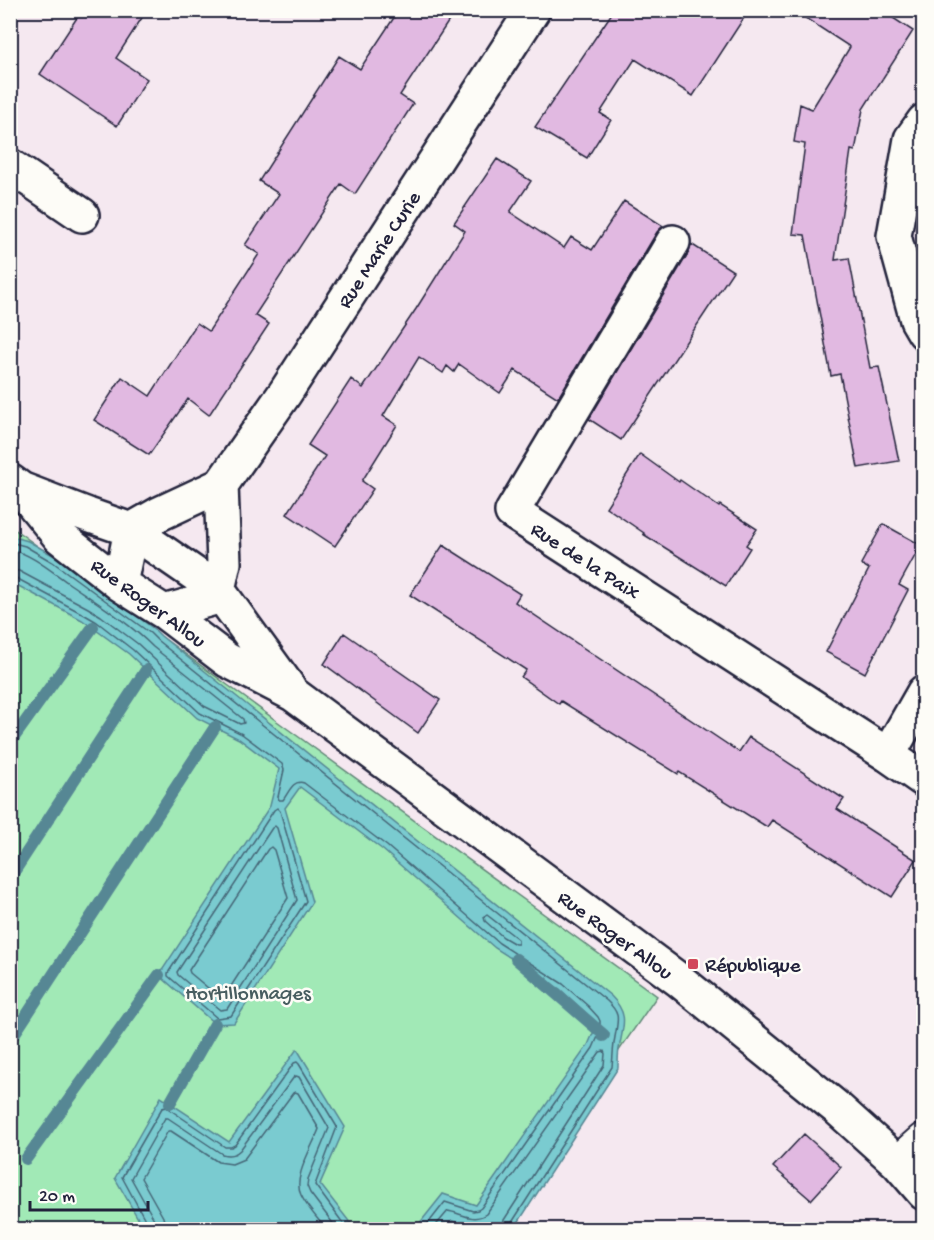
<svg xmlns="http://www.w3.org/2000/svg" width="934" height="1240" viewBox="0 0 934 1240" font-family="'Gochi Hand',sans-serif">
  <rect width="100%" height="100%" fill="#f5e8f0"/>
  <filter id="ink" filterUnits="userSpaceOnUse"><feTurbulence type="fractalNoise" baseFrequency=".0167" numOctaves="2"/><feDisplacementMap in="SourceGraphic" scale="12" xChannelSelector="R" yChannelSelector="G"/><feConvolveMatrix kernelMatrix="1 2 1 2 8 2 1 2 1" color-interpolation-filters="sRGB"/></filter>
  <g filter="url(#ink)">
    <path fill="#a1e9b6" stroke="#628678" stroke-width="1.5" d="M10,526L285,727L657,996L495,1229H11Z"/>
    <path fill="#7acbd0" stroke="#578794" stroke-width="1.5" d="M11,536L28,541L58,558L154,629L161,636L611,996C630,1015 623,1026 619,1049C618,1055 618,1062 618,1068L514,1229H415L443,1194L476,1205L588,1045L594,1031L593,1021L584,1011L560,989L495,948L383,850L300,787L285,808L312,902L234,1023L215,1024L159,975L270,806L279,769L239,739L197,718L129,654L82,620L11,582Z
      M297,1049L345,1127L320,1184L355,1229H144L115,1178L161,1097L229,1142Z"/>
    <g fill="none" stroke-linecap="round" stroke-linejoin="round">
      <path stroke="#456677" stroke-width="1.5" d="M10,542L25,546L54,563L150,633L158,641L607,1001C621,1014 618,1019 615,1037C613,1047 613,1057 612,1067L511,1224L510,1230
        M10,549C31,554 50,570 67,582C96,602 128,622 153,647L243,719L244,723L240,724L204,706L138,644L101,616L88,608L19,571L10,570
        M10,577L16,578L85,615L97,622L133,650L200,713L242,734L282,764L284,770L278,797L279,800H283C289,792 293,779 304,783L387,846L499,943L563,984L588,1006L598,1017L600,1021V1032L593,1048L481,1208L478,1210L473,1211L445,1202L423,1230
        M277,808L280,811L306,901L231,1016L217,1018L168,976V973L274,810Z
        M275,826L277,828L297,900L227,1009L220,1010L178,975L177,972L272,828Z
        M271,847L274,850L288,898L224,997L220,998L190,973L189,970L268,849Z
        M487,915L518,939V944H515L503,937L485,921L484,917Z
        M149,1230L148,1225L122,1177L162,1108L166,1107L225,1147H231L235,1145L294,1063L297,1062L299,1064L337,1127L315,1185L348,1230
        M156,1230L155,1221L131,1178L165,1118H168L222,1154C229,1156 235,1155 240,1150L294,1077L296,1076L299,1077L329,1128L308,1179L307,1186L310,1193L338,1230
        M166,1230L163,1217L141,1178L168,1131H171L218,1162L232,1164L244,1159L293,1093L295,1092L298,1093L319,1129C313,1146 292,1178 301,1195C307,1208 318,1219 327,1230
        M432,1230L448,1211C461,1213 473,1223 486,1214L600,1052L604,1051L605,1054L604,1065L504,1220L502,1230
        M444,1230L452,1221C468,1226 474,1230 491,1223L493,1225V1230"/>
      <path stroke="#578794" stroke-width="12" d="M10,743L93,627
        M10,878L146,670
        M516,959L604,1035L603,1036
        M13,1036L215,727
        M170,1103L215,1024
        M26,1159L159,975"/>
    </g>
    <path fill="#e1b9e1" stroke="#22223b" stroke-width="1.5" d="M82,10H147L116,58L147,79L117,126L40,74Z
      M399,10H456L400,95L413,104L355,194L341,184L255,315L269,324L209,415L188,399L149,455L94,420L122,377L150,396L197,323L209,331L259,254L245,245L279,194L259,181L339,56L360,69Z
      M614,10H749L693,96L635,59L600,113L611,120L587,158L535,127Z
      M793,10H881L913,31L863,109L855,151L851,150L835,260L849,258L870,368L879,367L899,461L858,468L840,374L831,376L805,235L793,234L805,144L794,142L800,104L812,109L850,47Z
      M497,159L531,181L510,212L564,248L571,237L592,250L624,201L663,226L657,232L558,398L515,370L500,393L459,364L454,372L447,366L443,373L419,357L383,416L397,425L362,481L373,489L335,546L287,514L325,456L308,445L351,379L363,388L416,309L465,231L454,223Z
      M691,244L733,271L621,440L589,419L689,252Z
      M640,454L679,482L680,480L719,507L720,505L757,529L746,545L750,548L726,586L643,534L644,533L606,507Z
      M883,524L921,545L899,585L908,590L865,673L826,652L869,569L861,564Z
      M443,545L520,594L515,602L739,752L749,737L844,799L837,809L916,860L892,897L772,820L767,827L679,772L678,774L561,701L559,704L521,677L526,670L410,595Z
      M344,633L440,700L418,733L324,664Z
      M804,1134L841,1167L811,1200L773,1167Z"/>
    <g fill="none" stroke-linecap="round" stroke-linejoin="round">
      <g stroke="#22223b" stroke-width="38">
        <path id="minor" d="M924,121L911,139L894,236L917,320L924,332
          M10,166L82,215
          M673,242L512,512L888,755L924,780
          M10,481L21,489L60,537L120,584L164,612L227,660L293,694L679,980L837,1108L898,1163L924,1193
          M23,490L88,515L131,530L218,590L289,688
          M120,584L131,530L159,514L221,485L285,393L533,10
          M164,612L211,599L218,590L224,563L221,485
          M888,755L924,692
          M898,1163L924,1140"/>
      </g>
      <use href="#minor" stroke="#fdfcf7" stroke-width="33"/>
    </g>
  </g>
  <rect fill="#d1495b" stroke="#fdfcf7" stroke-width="2" x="687" y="958" width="12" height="12" rx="3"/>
  <g text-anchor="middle" stroke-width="5" stroke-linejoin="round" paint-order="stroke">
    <g font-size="21" fill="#22223b" stroke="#fdfcf7">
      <text transform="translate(378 249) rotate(-57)" y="7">Rue Marie Curie</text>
      <text transform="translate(586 560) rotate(33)" y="7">Rue de la Paix</text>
      <text transform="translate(149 602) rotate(36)" y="7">Rue Roger Allou</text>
      <text transform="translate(616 934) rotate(36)" y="7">Rue Roger Allou</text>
    </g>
    <g font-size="21" fill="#22223b" stroke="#fdfcf7" text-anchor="start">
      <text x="705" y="971">République</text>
    </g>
    <g font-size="21" fill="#485e60" stroke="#fdfcf7">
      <text x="248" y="999">Hortillonnages</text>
    </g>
  </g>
  <rect width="934" height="1240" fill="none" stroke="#fdfcf7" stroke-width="36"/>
  <rect x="18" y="18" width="898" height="1204" fill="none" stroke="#22223b" stroke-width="2" filter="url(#ink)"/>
  <path d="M30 1201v9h118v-9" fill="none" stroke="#22223b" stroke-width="3"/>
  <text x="39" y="1201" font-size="18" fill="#22223b" stroke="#fdfcf7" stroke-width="4.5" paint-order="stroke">20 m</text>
</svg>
